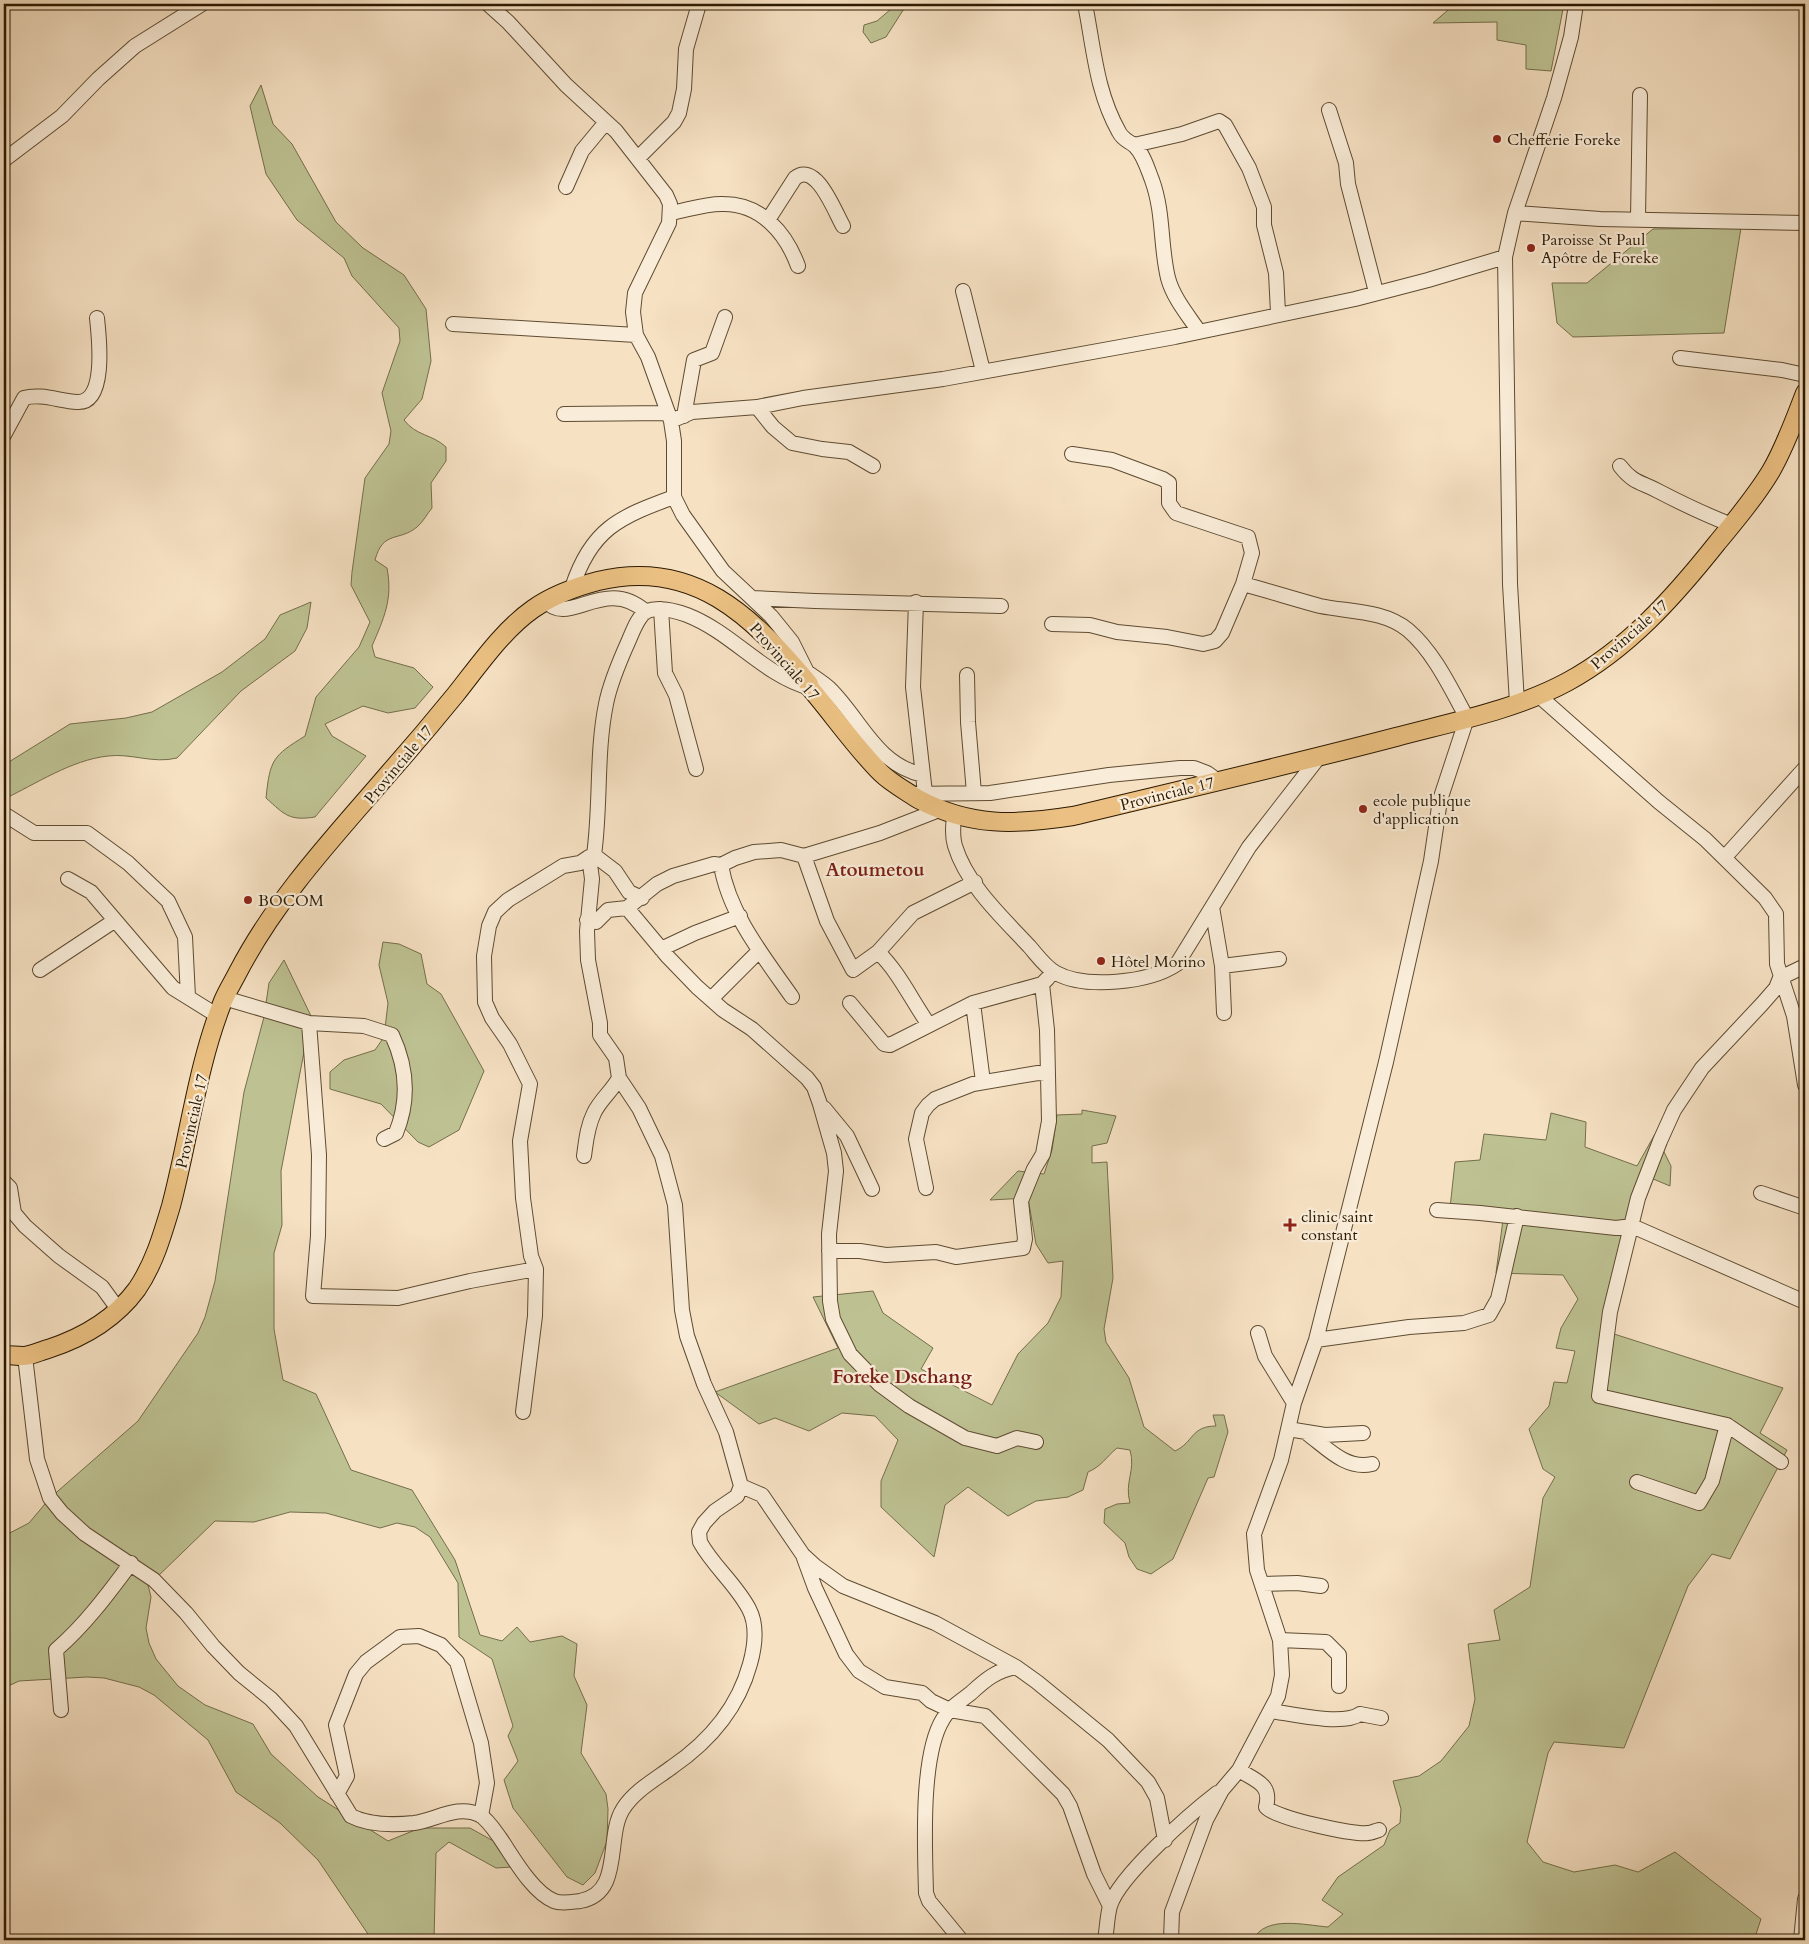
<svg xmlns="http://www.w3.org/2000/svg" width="1809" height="1944" viewBox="0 0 1809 1944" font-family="Cardo,serif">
  <rect width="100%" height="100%" fill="#f6e1c3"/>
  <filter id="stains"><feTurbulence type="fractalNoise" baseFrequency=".004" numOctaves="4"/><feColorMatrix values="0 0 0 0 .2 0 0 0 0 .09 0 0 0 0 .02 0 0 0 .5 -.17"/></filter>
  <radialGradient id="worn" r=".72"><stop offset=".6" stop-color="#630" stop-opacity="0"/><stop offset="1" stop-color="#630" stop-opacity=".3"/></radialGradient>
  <path fill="#bec293" stroke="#746e4a" d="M891,4H907L886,37L871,43L863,32L864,25L877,21L891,9Z
    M1455,4H1564L1551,71L1526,69V45L1497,40V22L1433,23Z
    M261,85L273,124L292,144L336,222L363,248L404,275L426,309L431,361L422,399L404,420C416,436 432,434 446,447V461L431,483L432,508C427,514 423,522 417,527C399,542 383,530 375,560L387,568C393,599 384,618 372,646L375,657L414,668L433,687L415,708L388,713L363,706L325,724L332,736L366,756L315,817C289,821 285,815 266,798C270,759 273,756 305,736L316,697L359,647L370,622L351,585L352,572L365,478L389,444L391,431L382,393L400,341L399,328L352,276L344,258L297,220L266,174L250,106Z
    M1741,228L1724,333L1573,337L1557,323L1552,283H1587L1653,229Z
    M311,602L307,628L295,651L241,691L177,758C153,764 131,753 108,756C71,760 36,784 4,799V765L70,724L126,718L152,712L222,672L265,639L280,615Z
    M383,942L399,944L421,954L427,984L441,994L484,1071L459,1130L429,1147L418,1142L381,1104L330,1089V1072L344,1060L375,1050L384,1037L388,1003L379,965Z
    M284,960L311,1016L281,1171L282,1225L274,1253V1329L283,1380L316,1394L351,1470L412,1490L455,1560L480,1635L502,1641L517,1627L530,1642L562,1636L577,1644L574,1676L587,1705L581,1753L606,1794L608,1809L607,1841L595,1873L583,1885L567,1877L513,1808L504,1780L518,1761L508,1736L513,1726L492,1659L459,1637L458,1583L430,1537L415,1527L397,1523L380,1528L326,1513L290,1512L254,1522L215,1521L154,1580L147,1581L151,1597L146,1628L149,1643L156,1659L178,1686L205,1705L253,1724L271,1754L318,1797L388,1841L420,1828H470L513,1852L512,1867L496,1868L449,1842L436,1853L434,1940H372L318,1860L280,1823L236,1792L208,1740L154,1695L139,1687L104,1678L87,1677L19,1681L4,1688V1536L29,1523L50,1498L138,1421L198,1333L205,1317L215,1281L244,1092L264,1017L269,983Z
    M1082,1110L1116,1116L1107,1143L1092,1146V1163L1107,1162L1113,1278L1104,1329L1106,1342L1129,1378L1144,1427L1175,1451C1194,1442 1191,1426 1216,1426L1213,1415H1224L1228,1432L1214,1477L1208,1478L1173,1559L1151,1574L1137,1569L1129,1557L1125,1543L1104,1523L1105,1509L1117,1504L1130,1503C1124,1482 1136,1471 1130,1450L1117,1448C1105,1458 1102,1466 1088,1472L1083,1490L1068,1497L1036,1501L1008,1516L968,1487L945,1505L934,1557L881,1507V1481L898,1440L875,1416L842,1413L809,1431L775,1418L759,1424L715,1392L838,1348L813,1297L873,1291L883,1313L933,1348L921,1369L992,1405L1018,1354L1048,1323L1061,1297L1063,1261L1048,1263L1036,1244L1028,1198L990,1200L1018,1171L1044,1174L1052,1150L1057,1115L1082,1114Z
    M1551,1113L1586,1122L1585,1147L1637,1166L1655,1134L1671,1166L1670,1186L1646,1176L1611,1333L1783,1388L1760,1433L1787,1450L1730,1559L1712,1554L1688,1586L1624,1748L1554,1742L1548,1753L1527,1842L1543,1862L1574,1872L1615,1865L1638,1872L1675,1852L1761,1919L1754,1940H1253C1265,1915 1304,1925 1328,1927L1343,1914L1322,1900L1338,1877L1384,1845L1390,1830L1400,1823L1401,1809L1393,1781L1419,1776L1441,1761L1469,1726L1475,1699L1468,1644L1500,1640L1494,1610L1530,1587L1543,1498L1555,1477L1543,1469L1529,1429L1549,1406L1554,1382L1567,1383L1575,1351L1556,1348L1561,1328L1578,1299L1563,1275L1496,1273L1504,1212L1450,1208L1455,1162L1480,1160L1484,1134L1546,1140Z"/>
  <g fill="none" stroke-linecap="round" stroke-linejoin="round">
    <g stroke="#5e4b31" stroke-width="16">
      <path id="minor" d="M488,4L508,22L566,85L616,131L666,195L670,204L669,223L635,293L633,312L636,335L648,357L671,421L674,441V497L683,515L723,571L771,616L792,642L807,672L809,681
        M1085,4C1094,49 1096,91 1119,132C1123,140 1129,141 1135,146C1144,155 1148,170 1152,180C1164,213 1160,245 1168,278C1173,297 1187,314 1198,330
        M1329,110L1346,163L1348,184L1376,292
        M1134,145L1182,134L1219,121L1225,125L1249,168L1264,207V225L1276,273L1278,313
        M638,158L674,122L679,113L684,89L686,49L699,4
        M4,160L62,116L98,79L135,46L202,4
        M566,187L582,151L606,122
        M671,213C688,210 706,203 724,204C761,204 786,233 798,266
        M1515,213L1600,219L1805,223
        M1638,218L1640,95
        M768,220L795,178C816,161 834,210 843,226
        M1505,257L1510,584L1517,703
        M963,291L983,371
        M453,324L636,335
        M1680,358L1782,370L1805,375
        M757,407L773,427L792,443L822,449L849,452L873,466
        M564,414L667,413
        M684,416L694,360L712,353L725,317
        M671,421L692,412L757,407L803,398L943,379L1175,337L1355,299L1428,280L1505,257L1515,213L1554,98L1571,37L1576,4
        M4,435L24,398C40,393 60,401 77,402C107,404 99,337 97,318
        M1620,466C1633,483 1641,482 1658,491C1683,504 1706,515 1732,525
        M572,588C591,529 619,517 674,497
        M752,598L815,601L1001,606
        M546,601C568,628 605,575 646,612
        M916,602L913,687L925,793
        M661,609L665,673L676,695L696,769
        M1052,624L1090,625L1117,632L1167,637L1203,644L1215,641L1222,633L1243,584L1252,553L1248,537L1176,513L1169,503V483L1163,479L1112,460L1072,454
        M807,672C814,677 822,682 829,688C861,719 875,764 923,775
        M967,675L968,722L974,793
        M1538,695L1659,802L1705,839L1765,898L1776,914L1777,964L1794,1016L1805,1085
        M910,794L990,793L1109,775L1180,768H1194L1207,773L1218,781
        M4,814L34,833H87L128,863L168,901L185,937L188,997
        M954,816C953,826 952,836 955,846C967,885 1002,917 1029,946C1037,955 1045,967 1056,973C1085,989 1149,983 1177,964L1249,847L1319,757
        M594,855L615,871L629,892L642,898
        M804,856L827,921L853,970L878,952L913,913L975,882
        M1725,857L1805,768
        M721,865C729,914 764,957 792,997
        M68,879L91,892L173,988L218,1016
        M1212,907L1222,966L1224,1013
        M627,908L668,957L697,987L723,1010L752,1029L807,1078L814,1087L820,1104L834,1153L836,1171L829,1234L830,1301L833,1319L850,1354L879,1384L909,1406L965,1438L997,1446L1017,1438L1036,1442
        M587,920L596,922L608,910L627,908L657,884L673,876L714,864L721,865L735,858L754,852L781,850L804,856L880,833L939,810
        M661,949L695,933L740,916
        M878,952C899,972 912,1001 929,1025
        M1222,966L1279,959
        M40,970L114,921
        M224,998L309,1023L364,1026L392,1035C407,1067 409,1101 396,1133L384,1139
        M711,999L759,951
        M850,1003L884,1044L890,1045L973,1003L1042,984L1048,978
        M973,1003L983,1082
        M309,1023L319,1155L318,1236L313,1296L398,1298L470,1281L536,1269
        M824,1108L847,1136L872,1189
        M584,1156C586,1142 587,1127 594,1113C600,1100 612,1091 619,1078
        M4,1182L10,1188L14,1213L25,1226L59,1256L102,1287L118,1309
        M926,1188L916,1139L922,1113L928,1105L935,1099L973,1084L1038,1073L1048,1074
        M1761,1193L1805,1208
        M1437,1210L1480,1213L1616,1228L1632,1226L1805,1302
        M829,1251H860L886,1255L936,1252L956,1257L1023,1248L1025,1239L1021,1201L1034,1169L1043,1154L1049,1121L1047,1030L1042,984
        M1258,1333L1265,1356L1294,1403
        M1316,1340L1409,1327L1464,1323L1489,1315L1498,1299L1517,1216
        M25,1356L37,1459L50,1498L62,1513L85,1534L154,1580L186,1613L213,1646L239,1673L271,1699L296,1726L351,1816C368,1825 395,1825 414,1823C436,1820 458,1804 480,1815C488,1820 495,1831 500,1838C513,1857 532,1892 554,1901C561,1904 572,1902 580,1901C624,1893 605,1837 623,1809C634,1791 656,1779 672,1767C710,1741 738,1708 750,1664C755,1646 758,1626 749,1609C736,1584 713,1566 700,1542L699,1532L704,1523L715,1511L737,1496L741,1486L726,1432L704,1384L687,1336L682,1310L675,1205L662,1156L639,1108L619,1078L616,1058L600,1035V1023L588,960L587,931L592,879L589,857L594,855C601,805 596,753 606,704C610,683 620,660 629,640C633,631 638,616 647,611C659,606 676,611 687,615C733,633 763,675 810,688
        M523,1412L535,1316L536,1269L531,1256L523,1198L520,1141L530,1084L510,1044L492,1018L485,1002L484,956L489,926L495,912L508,900L563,866L580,863L589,857
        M1288,1429L1325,1435L1363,1433
        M1308,1434C1327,1448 1346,1470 1372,1464
        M1781,1462L1727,1425L1599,1396L1610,1312L1638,1198L1660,1141L1674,1110L1702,1068L1762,1004L1776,988L1780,978L1805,966
        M1637,1482L1699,1503L1712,1481L1727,1425
        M741,1486L762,1495L803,1555L815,1566L843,1586L935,1623L1016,1667L1037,1682L1108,1740L1148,1782L1157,1798L1165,1840
        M804,1558L815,1588L846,1654L859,1671L885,1687L922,1693L931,1701L950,1710L985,1716L1063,1794L1070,1806L1094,1874L1110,1906
        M1262,1584L1297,1583L1321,1586
        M1280,1640L1326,1642L1339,1655V1686
        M61,1710L56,1650C85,1625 108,1594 131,1563
        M1271,1711C1292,1714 1343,1726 1360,1714L1381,1718
        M1239,1770C1256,1781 1272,1784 1266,1807C1275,1818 1353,1835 1368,1833C1371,1833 1375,1831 1379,1830
        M337,1794L347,1776L336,1725L356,1674L366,1662L400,1637L419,1636L441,1645L457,1662L481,1743L487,1783L481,1816
        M961,1940L929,1901L926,1893C925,1849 920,1756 943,1719C949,1708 961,1701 971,1693C985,1680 997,1670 1016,1667
        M1105,1940C1107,1929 1107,1917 1110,1906C1119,1876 1191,1813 1217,1793
        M1171,1940L1172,1912L1206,1820L1222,1790L1239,1770L1278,1696L1282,1675L1280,1640L1257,1570L1254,1534L1281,1460L1294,1403L1316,1340L1386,1062L1431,861L1440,800L1467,718C1451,689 1434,652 1408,630C1384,610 1349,612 1320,606C1294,599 1269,591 1243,584
        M1801,1940L1805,1899"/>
    </g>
    <g stroke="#2b1900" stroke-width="20">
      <path id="major" d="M4,1355C10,1355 17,1356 23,1356C31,1356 40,1351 48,1349C82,1338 115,1319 137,1289C154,1264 162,1236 171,1206C189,1138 197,1066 223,1001C227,991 233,982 238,972C277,897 335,836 389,773C412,747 434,721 456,694C479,665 503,630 533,609C553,595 575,587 598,581C694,558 752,616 809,684L810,688C834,716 855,747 881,773C891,783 906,791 918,799C970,827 1016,825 1073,816C1181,790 1289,765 1396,737C1452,722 1515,710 1567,682C1628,649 1674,597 1717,543C1736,520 1756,496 1771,471C1785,447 1795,419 1805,393"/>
    </g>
    <use href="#minor" stroke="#f9ecd8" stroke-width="14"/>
    <use href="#major" stroke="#ebc082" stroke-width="18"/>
  </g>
  <g fill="#8f2418" stroke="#f9ecd8" stroke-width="2">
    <circle cx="1497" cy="139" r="5"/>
    <circle cx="1531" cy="248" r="5"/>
    <circle cx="1363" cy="809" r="5"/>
    <circle cx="248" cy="900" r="5"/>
    <circle cx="1101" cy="961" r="5"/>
    <path d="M1287.5 1217.5h5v5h5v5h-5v5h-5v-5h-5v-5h5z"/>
  </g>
  <g text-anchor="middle" stroke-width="4.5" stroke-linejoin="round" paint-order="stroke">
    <g font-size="16" fill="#2b1900" stroke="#f9ecd8" text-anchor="start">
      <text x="1507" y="145">Chefferie Foreke</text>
      <text x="1541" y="245">Paroisse St Paul<tspan x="1541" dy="18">Apôtre de Foreke</tspan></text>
      <text x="1373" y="806">ecole publique<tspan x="1373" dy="18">d'application</tspan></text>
      <text x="258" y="906">BOCOM</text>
      <text x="1111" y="967">Hôtel Morino</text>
      <text x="1301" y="1222">clinic saint<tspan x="1301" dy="18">constant</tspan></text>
    </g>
    <g font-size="16" fill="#2b1900" stroke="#f9ecd8">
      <text transform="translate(1629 634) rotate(-41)" y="6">Provinciale 17</text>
      <text transform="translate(785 661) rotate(49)" y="6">Provinciale 17</text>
      <text transform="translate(398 764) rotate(-50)" y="6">Provinciale 17</text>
      <text transform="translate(1167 793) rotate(-14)" y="6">Provinciale 17</text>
      <text transform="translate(191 1121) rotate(-77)" y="6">Provinciale 17</text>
    </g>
    <g font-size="19" font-weight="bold" fill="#7a1f14" stroke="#f9ecd8">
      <text x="875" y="876">Atoumetou</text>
      <text x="902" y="1383">Foreke Dschang</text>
    </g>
  </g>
  <rect width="1809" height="1944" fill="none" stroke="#f6e1c3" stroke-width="20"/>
  <rect x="5" y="5" width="1799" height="1934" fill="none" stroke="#2b1900" stroke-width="2.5"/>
  <rect x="10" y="10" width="1789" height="1924" fill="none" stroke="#2b1900"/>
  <rect width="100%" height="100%" filter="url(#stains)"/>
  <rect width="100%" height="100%" fill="url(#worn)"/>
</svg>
